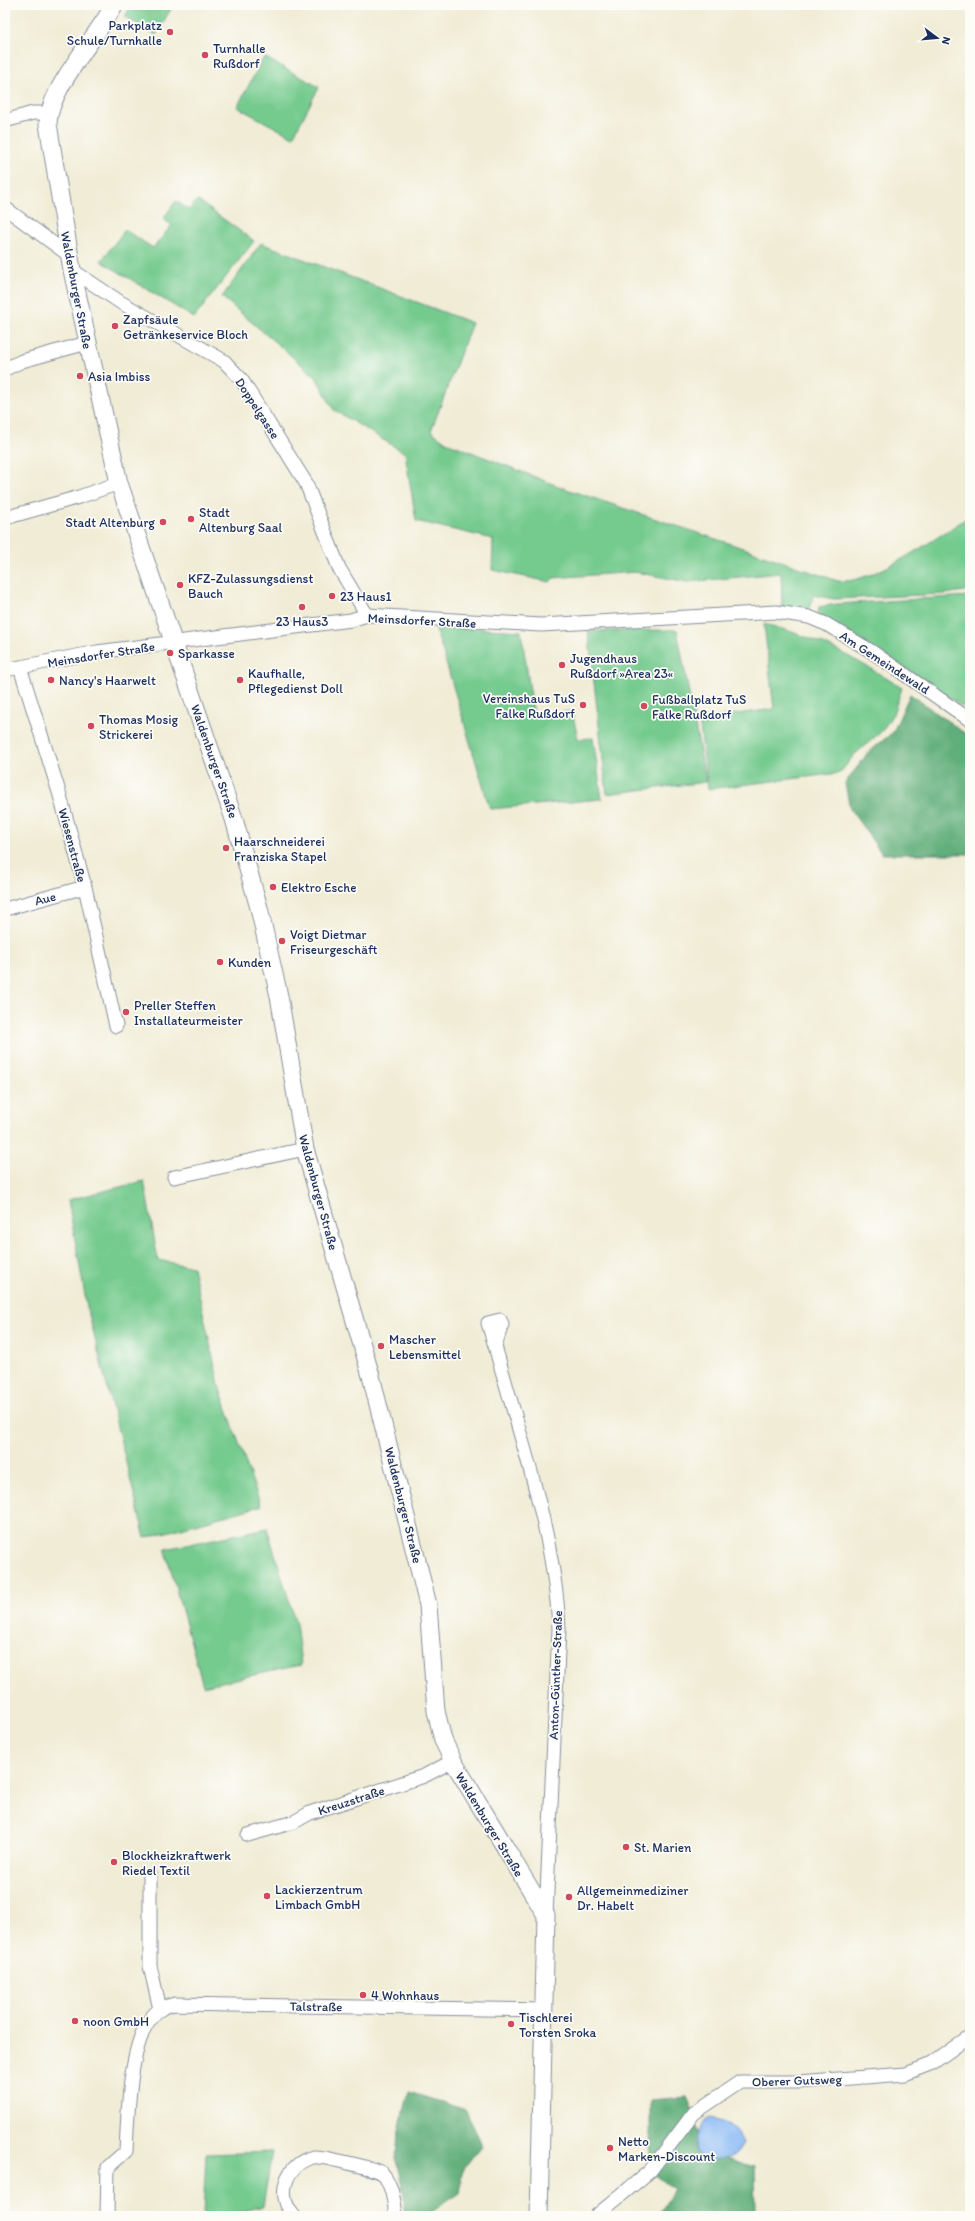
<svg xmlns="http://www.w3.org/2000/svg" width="975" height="2221" viewBox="0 0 975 2221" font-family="Itim,sans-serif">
  <rect width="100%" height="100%" fill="#fdfcf7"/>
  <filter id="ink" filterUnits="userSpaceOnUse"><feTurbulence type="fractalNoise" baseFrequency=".025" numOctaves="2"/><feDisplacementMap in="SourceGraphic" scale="8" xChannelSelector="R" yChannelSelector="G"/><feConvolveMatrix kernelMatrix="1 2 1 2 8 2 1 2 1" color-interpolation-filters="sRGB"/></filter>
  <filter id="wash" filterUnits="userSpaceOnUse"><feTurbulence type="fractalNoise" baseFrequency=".012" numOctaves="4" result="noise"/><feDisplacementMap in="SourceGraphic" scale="16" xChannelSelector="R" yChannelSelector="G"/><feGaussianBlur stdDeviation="0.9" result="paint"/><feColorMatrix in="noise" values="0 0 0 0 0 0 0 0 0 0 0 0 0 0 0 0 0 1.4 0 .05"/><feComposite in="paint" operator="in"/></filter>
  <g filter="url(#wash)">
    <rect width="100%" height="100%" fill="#f0ecd5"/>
    <path fill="#75ca8e" stroke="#487c76" d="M131,5H169L172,7L156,35L125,17Z
      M264,57L319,87L293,137L237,107Z
      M197,200L254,241L194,318L101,261L125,230L153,248L172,225L163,219L176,201L189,210Z
      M261,243L472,323L431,431L446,442L563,488L749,550L838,581C872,585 940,535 970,516V590L945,594L834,599L813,595L811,606L805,611L782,608L781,573L687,582L635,572L553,578L550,582L492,570L493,539L416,521L405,453L334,410L316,377L222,297Z
      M970,596V712L921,678L818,615L819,607L837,604Z
      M764,624C818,637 856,659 902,688L893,714L882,731L854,755L840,773L708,789L699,719L774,709Z
      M435,626L521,631L534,716L572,711L578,739L593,738L602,799L490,809Z
      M677,630L706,782L607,794L588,631Z
      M144,1181L158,1260L193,1267L220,1389L261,1506L145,1538L87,1307L68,1200Z
      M267,1528L296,1623L301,1665L203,1686L165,1549Z
      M272,2152L263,2206L227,2216H203L206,2154Z"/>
    <path fill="#60ae79" stroke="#3e6e6c" d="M910,694L970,737V854H882L850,809L845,783L868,753L893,732Z
      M409,2092L466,2110L482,2146L464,2167L460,2193L426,2216H404V2196L396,2160L398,2134Z
      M687,2097L694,2113L701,2150L754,2167L755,2213H795V2216H649L662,2210L674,2189L650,2171V2100Z"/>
    <path fill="#8bbaf6" stroke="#5374aa" d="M710,2118C727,2120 736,2128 743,2143C741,2146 739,2150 736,2153C728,2158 707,2163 700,2155C689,2144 700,2125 710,2118Z"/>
  </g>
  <g filter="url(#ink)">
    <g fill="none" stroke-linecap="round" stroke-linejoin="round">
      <g stroke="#868e9a" stroke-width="15">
        <path id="minor" d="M5,121L33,113H48
          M5,208L69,255
          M72,270L120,302L224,361L241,379L306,483L339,568L367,615
          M5,369L22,361L87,343
          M5,518L79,497L119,483
          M20,667L59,792L85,887L116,1026
          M5,670L97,652L351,620L367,615L541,625L776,612L809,617L826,624L871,651L970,720
          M5,909L85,887
          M174,1177L305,1149
          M495,1346L488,1323L500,1320L502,1324L495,1346C520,1437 555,1535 559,1629L546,1915
          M248,1835L294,1822L310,1813L424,1776L453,1761
          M150,1877V1966L160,2009
          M107,2216L108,2167L126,2151C128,2118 128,2027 161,2009C165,2006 171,2005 175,2004L544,2010
          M294,2216C275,2195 286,2163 314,2157C320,2156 378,2169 382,2173C391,2182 395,2203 396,2216
          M596,2216L650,2171L694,2113L740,2082H798L905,2074L931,2064L970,2036"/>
      </g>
      <g stroke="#868e9a" stroke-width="19">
        <path id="major" d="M114,5C96,39 49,88 48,124L72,270L119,483L234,819L259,908L279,996L305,1149L371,1376L428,1605L436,1711L443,1740L453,1761L546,1915L539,2216"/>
      </g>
      <use href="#minor" stroke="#fff" stroke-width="13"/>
      <use href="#major" stroke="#fff" stroke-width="17"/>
    </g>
  </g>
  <g fill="#d1495b" stroke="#fdfcf7" stroke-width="1.5">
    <circle cx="170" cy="32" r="4"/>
    <circle cx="205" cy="55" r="4"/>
    <circle cx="115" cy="326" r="4"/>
    <circle cx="80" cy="376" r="4"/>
    <circle cx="191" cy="519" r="4"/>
    <circle cx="163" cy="522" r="4"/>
    <circle cx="180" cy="585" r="4"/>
    <circle cx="332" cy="596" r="4"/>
    <circle cx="302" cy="607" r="4"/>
    <circle cx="170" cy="653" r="4"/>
    <circle cx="562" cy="665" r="4"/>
    <circle cx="51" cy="680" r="4"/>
    <circle cx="240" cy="680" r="4"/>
    <circle cx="583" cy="705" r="4"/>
    <circle cx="644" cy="706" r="4"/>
    <circle cx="91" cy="726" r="4"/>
    <circle cx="226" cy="848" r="4"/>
    <circle cx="273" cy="887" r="4"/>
    <circle cx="282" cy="941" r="4"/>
    <circle cx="220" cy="962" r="4"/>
    <circle cx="126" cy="1012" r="4"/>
    <circle cx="381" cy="1346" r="4"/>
    <circle cx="626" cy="1847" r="4"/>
    <circle cx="114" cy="1862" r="4"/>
    <circle cx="267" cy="1896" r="4"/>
    <circle cx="569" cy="1897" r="4"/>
    <circle cx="363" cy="1995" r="4"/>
    <circle cx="75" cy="2021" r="4"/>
    <circle cx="511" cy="2024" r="4"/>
    <circle cx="610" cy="2148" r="4"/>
  </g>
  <g text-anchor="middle" stroke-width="3.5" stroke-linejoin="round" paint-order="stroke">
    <g font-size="13" fill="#1b2f5e" stroke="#fdfcf7" text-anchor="start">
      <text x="162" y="30" text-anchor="end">Parkplatz<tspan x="162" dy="15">Schule/Turnhalle</tspan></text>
      <text x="213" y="53">Turnhalle<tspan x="213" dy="15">Rußdorf</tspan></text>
      <text x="123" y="324">Zapfsäule<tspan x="123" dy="15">Getränkeservice Bloch</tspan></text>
      <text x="88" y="381">Asia Imbiss</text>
      <text x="199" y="517">Stadt<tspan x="199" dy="15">Altenburg Saal</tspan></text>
      <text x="155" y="527" text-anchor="end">Stadt Altenburg</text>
      <text x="188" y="583">KFZ-Zulassungsdienst<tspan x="188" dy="15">Bauch</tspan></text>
      <text x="340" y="601">23 Haus1</text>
      <text x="302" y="626" text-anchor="middle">23 Haus3</text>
      <text x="178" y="658">Sparkasse</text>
      <text x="570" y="663">Jugendhaus<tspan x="570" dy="15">Rußdorf »Area 23«</tspan></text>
      <text x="248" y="678">Kaufhalle,<tspan x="248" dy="15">Pflegedienst Doll</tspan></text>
      <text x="59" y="685">Nancy's Haarwelt</text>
      <text x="575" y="703" text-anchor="end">Vereinshaus TuS<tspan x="575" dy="15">Falke Rußdorf</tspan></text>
      <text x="652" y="704">Fußballplatz TuS<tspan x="652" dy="15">Falke Rußdorf</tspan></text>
      <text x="99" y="724">Thomas Mosig<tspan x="99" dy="15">Strickerei</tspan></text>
      <text x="234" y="846">Haarschneiderei<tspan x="234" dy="15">Franziska Stapel</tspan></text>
      <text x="281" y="892">Elektro Esche</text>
      <text x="290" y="939">Voigt Dietmar<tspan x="290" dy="15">Friseurgeschäft</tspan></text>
      <text x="228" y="967">Kunden</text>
      <text x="134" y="1010">Preller Steffen<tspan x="134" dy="15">Installateurmeister</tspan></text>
      <text x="389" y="1344">Mascher<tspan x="389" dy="15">Lebensmittel</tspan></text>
      <text x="634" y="1852">St. Marien</text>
      <text x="122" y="1860">Blockheizkraftwerk<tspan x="122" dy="15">Riedel Textil</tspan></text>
      <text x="275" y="1894">Lackierzentrum<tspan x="275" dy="15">Limbach GmbH</tspan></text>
      <text x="577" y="1895">Allgemeinmediziner<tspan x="577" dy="15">Dr. Habelt</tspan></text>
      <text x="371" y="2000">4 Wohnhaus</text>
      <text x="519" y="2022">Tischlerei<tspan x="519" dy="15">Torsten Sroka</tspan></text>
      <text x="83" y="2026">noon GmbH</text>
      <text x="618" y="2146">Netto<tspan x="618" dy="15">Marken-Discount</tspan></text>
    </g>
    <g font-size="13" fill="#1b2f5e" stroke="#fdfcf7">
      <text transform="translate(77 290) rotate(79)" y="5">Waldenburger Straße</text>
      <text transform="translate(258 408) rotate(57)" y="5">Doppelgasse</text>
      <text transform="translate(422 620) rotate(3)" y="5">Meinsdorfer Straße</text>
      <text transform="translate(101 654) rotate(-9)" y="5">Meinsdorfer Straße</text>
      <text transform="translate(885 662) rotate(33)" y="5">Am Gemeindewald</text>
      <text transform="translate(215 761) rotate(71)" y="5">Waldenburger Straße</text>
      <text transform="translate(73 845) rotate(75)" y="5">Wiesenstraße</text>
      <text transform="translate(45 898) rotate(-15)" y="5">Aue</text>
      <text transform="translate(319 1192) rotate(75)" y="5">Waldenburger Straße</text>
      <text transform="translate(404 1505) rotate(76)" y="5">Waldenburger Straße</text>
      <text transform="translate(555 1675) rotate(-88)" y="5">Anton-Günther-Straße</text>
      <text transform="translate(351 1800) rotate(-18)" y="5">Kreuzstraße</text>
      <text transform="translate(490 1824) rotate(59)" y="5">Waldenburger Straße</text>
      <text transform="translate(316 2006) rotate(1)" y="5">Talstraße</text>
      <text transform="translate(797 2080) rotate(-2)" y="5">Oberer Gutsweg</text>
    </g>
  </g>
  <rect width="975" height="2221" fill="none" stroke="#fdfcf7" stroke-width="20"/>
  <g transform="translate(937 38) rotate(106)" stroke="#fdfcf7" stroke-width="3" paint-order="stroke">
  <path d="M0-3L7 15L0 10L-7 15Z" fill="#1b2f5e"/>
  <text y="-6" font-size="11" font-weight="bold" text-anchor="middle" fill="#1b2f5e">N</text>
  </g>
</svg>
